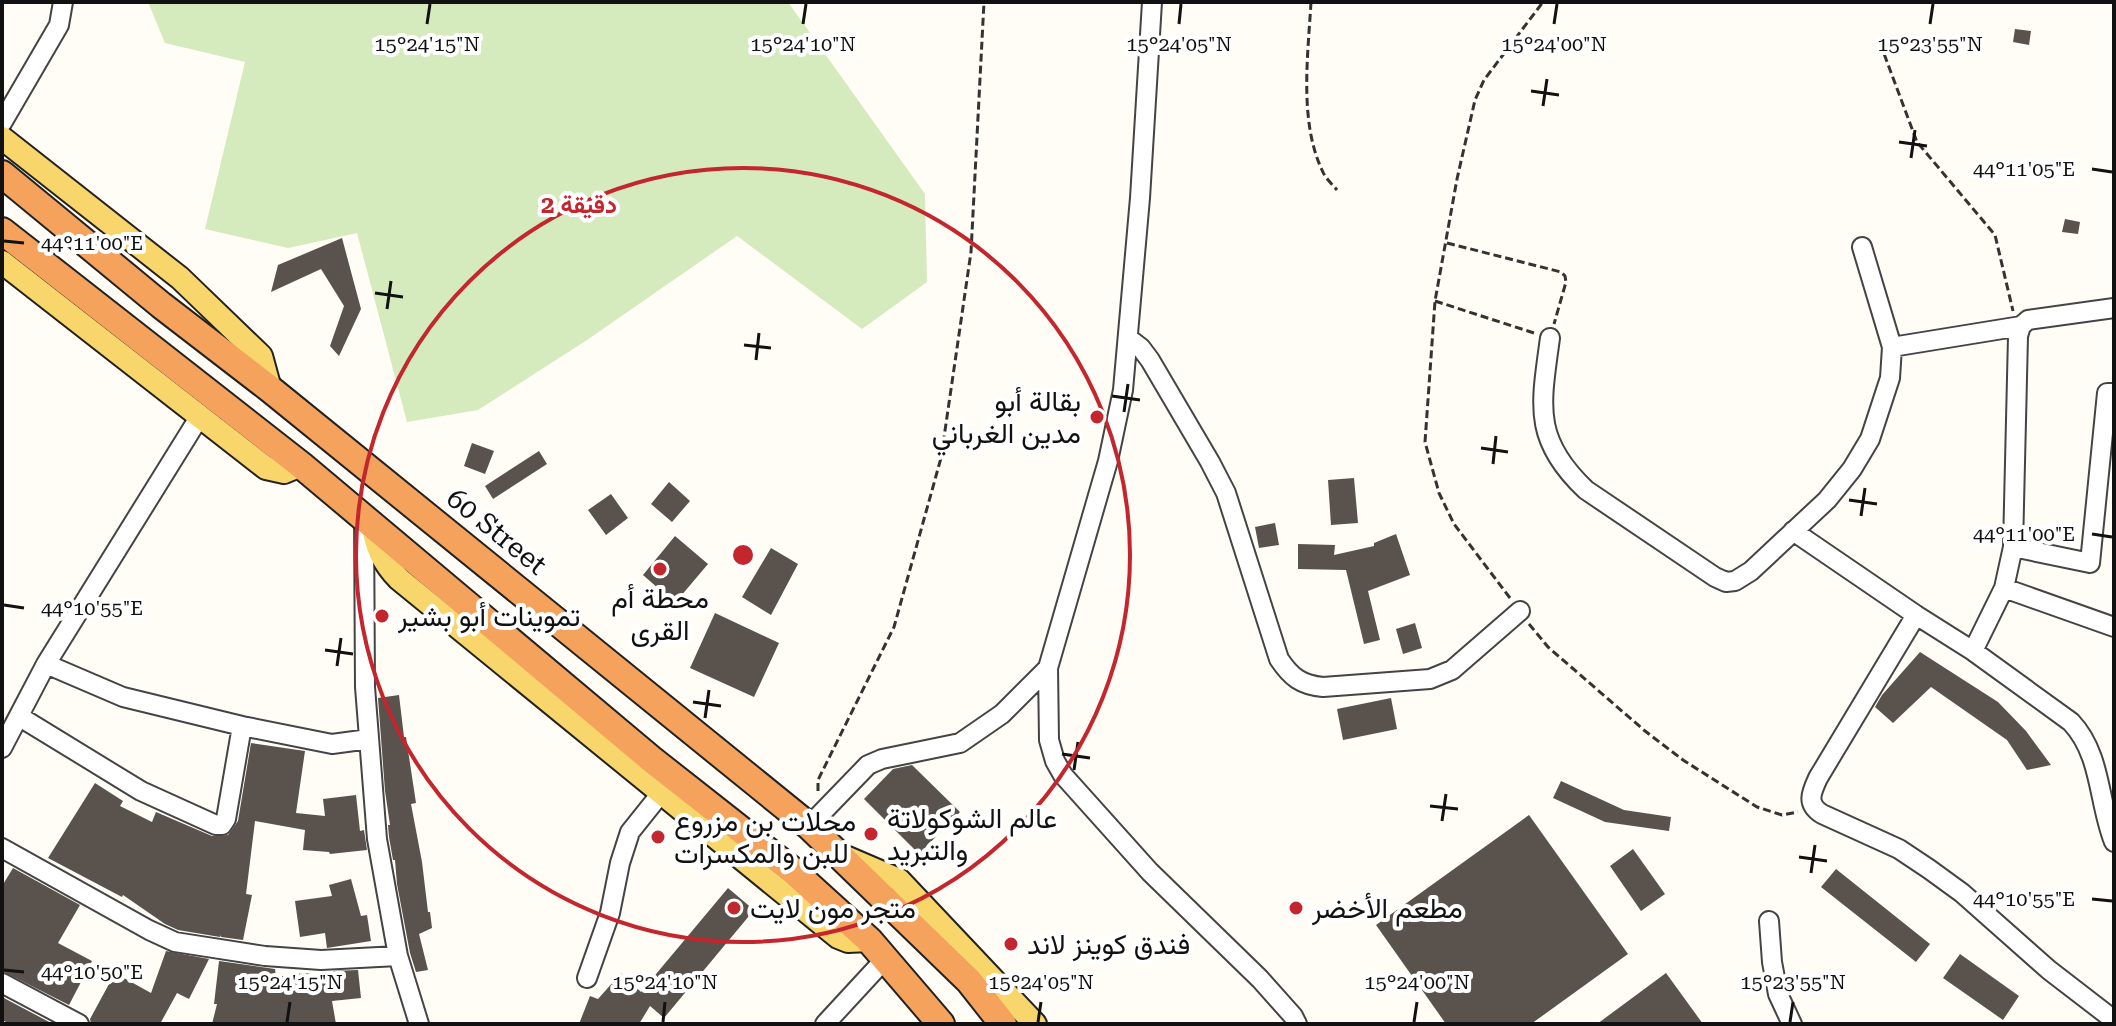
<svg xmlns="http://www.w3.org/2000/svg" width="2116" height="1026" viewBox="0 0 2116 1026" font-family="'Roboto Serif',Vazirmatn,serif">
  <rect width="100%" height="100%" fill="#fffdf5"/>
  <path fill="#d5ebbd" d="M148,2H788L925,194L927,282L862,329L737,236L587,340L478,410L407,422L357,233L288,248L205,229L245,62L165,43Z"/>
  <path fill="#5a524d" d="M2015,29L2031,31L2029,45L2013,42Z
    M2065,219L2080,222L2078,234L2062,232Z
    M342,238L361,309L339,356L330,346L344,306L321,269L271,292L278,265Z
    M472,443L494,451L485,474L464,466Z
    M539,451L547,464L493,499L485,486Z
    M1354,478L1358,523L1331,525L1328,480Z
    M669,482L690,501L672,522L651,504Z
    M611,494L628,518L606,535L588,510Z
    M1275,523L1279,545L1259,548L1255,527Z
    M1396,534L1410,575L1368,591L1380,640L1364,644L1346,570L1298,569V544L1335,545L1334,555L1374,546V543Z
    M675,536L708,564L675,603L643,575Z
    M771,548L798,564L771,615L742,597Z
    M715,613L779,643L754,697L690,668Z
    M1415,623L1422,648L1403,654L1396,629Z
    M1920,652L1998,702L2026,731L2051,765L2027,770L2007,740L1931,687L1893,723L1875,707L1882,695Z
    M399,695L404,737H406L416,803L411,804L422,862L428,912H430L432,928L419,934L428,970L416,972L410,953L397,884L395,860H393L389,837L388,825H390L385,791L378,698Z
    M1391,698L1397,729L1343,740L1337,709Z
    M251,743L305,751L296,813L325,816L323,799L356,795L360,831L364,830L367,850L330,854L329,852L303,850L305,830L255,821L246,894L252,895L243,940L221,937V935L220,937L178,930L165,924L123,895L122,897L48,858L95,783L123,801L120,806L152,822L156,812L212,836L228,835L238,821Z
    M912,765L960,812L919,854L864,799L893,769Z
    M1561,781L1624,810L1671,817L1669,831L1605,822L1553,798Z
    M1529,815L1628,954L1531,1024H1446L1376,925Z
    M1633,849L1665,894L1641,911L1610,866Z
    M13,868L80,905L58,943L92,961L69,1005L2,971V886Z
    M1836,869L1930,944L1916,962L1821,887Z
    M351,879L361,916L367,915L371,941L327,948L325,933L300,937L295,901L332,896L329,885Z
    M728,888L754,910L664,1018L650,1006L639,1024H579L590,996L598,999L621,973L641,992Z
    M166,951L209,959L189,999L177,993L160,1024H91L90,1019L115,973L151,993Z
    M1960,954L2019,996L2003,1020L1943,978Z
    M219,961L275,969L276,977L304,973L332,977L331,971L358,970L361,998L332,1001L336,1024H212L217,1004H214Z
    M1666,973L1703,1024H1597Z
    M2,997L53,1024H10L2,1020Z"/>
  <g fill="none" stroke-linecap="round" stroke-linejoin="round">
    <g stroke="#444" stroke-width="22">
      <path id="minor" d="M1152,2L1140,198L1123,390L1108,461L1048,668L1049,740L1055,761L1063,775L1150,872L1260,979L1293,1016L1297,1024
        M2,123L59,25L63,2
        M2114,308L2028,320L2021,326L2018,336L2013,547L2004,588L2114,627
        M1128,338L1141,348L1150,360L1210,462L1226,493L1279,659C1291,677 1301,685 1323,687L1430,679L1452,670L1520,611
        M1550,338C1541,405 1532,439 1586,490L1715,577L1726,582L1735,581L1751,571L1827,500L1852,469L1870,439L1890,378L1892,347L1862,247
        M1892,347L2021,326
        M364,517L365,687L377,839L398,956L419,1024
        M1793,531L1916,615L1973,651L2071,722C2102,755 2098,802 2114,842
        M2013,547L2090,563L2107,393H2114
        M1916,615L1818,778C1811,793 1806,804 1822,814L1899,849L1929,869L1962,893L2049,970L2114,1020
        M1973,651L2004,588
        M46,664L123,697L242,726
        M20,717L141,791L216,825H222L226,819L242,726L332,744L369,739
        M2,748L46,664L200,416
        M809,826L868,765L882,759L960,743L1002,714L1048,668
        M2,848L149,930L175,942L265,956L321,960L398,956
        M1769,921L1772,962L1778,994L1792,1024
        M587,978L610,913L620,863L630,832L662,792
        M2,983L79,1024
        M825,1024L885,959"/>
    </g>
    <g stroke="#222" stroke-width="26">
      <path id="major" d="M2,138L180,278L261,356L270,389
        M2,262L266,468L284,472L301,465
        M373,524C375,546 383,563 399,579L838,937L848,941L869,940
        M843,856L899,880L1035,1024"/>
    </g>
    <g stroke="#222" stroke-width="30">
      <path id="highway" d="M2,174L161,305L270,389L809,826L969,981L1003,1024
        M2,231L301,465L651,759L792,870L869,940L941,1024"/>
    </g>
    <path stroke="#333" stroke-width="3" stroke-dasharray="8 4" stroke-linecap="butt" d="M1311,2C1308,55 1299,121 1322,170C1325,178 1332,184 1337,190
      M1880,43L1917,142L1995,235L2013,311
      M1447,243L1561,272L1565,276L1566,282L1554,324
      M1435,301L1534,333
      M1510,598L1454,524L1439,493L1425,442L1435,301L1457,179L1475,100L1484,80L1543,2
      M1529,624L1548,647L1645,731L1683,760L1757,807L1782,815L1798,812
      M818,791V780L894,627L941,458L971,252L984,2"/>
    <use href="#minor" stroke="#fff" stroke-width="18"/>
    <use href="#major" stroke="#f9d66b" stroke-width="22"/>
    <use href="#highway" stroke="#f5a25d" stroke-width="26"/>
  </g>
  <path fill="none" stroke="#111" stroke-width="3" d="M427,24L430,4M803,24L806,4M1179,24L1181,4M1554,24L1557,4M1930,24L1933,4M1531,91L1559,95M1543,106L1547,79M1899,142L1927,146M1911,158L1915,130M2092,169L2112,172M4,241L24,243M375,293L403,297M387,309L391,281M744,345L771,348M756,360L759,333M1112,396L1140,400M1124,412L1128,384M1481,448L1508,452M1493,464L1496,436M1849,500L1877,504M1861,516L1865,488M2092,534L2112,537M4,605L24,608M325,650L353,654M337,666L341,638M693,702L721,706M705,718L709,690M1062,754L1090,758M1074,770L1078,742M1430,806L1458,809M1442,821L1446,794M1799,857L1827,861M1811,873L1815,845M2092,899L2112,901M4,970L24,972M287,1022L290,1002M663,1022L665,1002M1038,1022L1041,1002M1414,1022L1417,1002M1790,1022L1793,1002"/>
  <circle fill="none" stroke="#c4262e" stroke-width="4" cx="743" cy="555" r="387"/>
  <g fill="#c4262e" stroke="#fff" stroke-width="3">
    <circle cx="1097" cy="417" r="8"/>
    <circle cx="660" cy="569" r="8"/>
    <circle cx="382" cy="616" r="8"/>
    <circle cx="871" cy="834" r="8"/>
    <circle cx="658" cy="837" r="8"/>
    <circle cx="734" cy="908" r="8"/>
    <circle cx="1296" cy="908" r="8"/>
    <circle cx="1011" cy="944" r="8"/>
  </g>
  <g text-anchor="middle" stroke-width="8" stroke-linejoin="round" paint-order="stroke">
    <g font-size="28" fill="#111" stroke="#fff" text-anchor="start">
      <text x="1081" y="411" text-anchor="end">بقالة أبو<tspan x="1081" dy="32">مدين الغرباني</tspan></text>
      <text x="660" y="608" text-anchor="middle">محطة أم<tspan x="660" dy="32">القرى</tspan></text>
      <text x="398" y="626">تموينات أبو بشير</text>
      <text x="887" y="828">عالم الشوكولاتة<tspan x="887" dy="32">والتبريد</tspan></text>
      <text x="674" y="831">محلات بن مزروع<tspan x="674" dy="32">للبن والمكسرات</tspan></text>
      <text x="750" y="918">متجر مون لايت</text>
      <text x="1312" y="918">مطعم الأخضر</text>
      <text x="1027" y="954">فندق كوينز لاند</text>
    </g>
    <g font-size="28" fill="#111" stroke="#fff">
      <text transform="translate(497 531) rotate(39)" y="10">60 Street</text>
    </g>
  </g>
  <g font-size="20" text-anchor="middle" fill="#111" stroke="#fff" stroke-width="8" stroke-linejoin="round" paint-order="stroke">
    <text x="427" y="51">15°24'15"N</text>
    <text x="803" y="51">15°24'10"N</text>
    <text x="1179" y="51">15°24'05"N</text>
    <text x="1554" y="51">15°24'00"N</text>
    <text x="1930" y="51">15°23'55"N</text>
    <text x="2024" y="176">44°11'05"E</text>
    <text x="92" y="250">44°11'00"E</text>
    <text x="2024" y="541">44°11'00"E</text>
    <text x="92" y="615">44°10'55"E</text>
    <text x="2024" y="906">44°10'55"E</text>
    <text x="92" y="979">44°10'50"E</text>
    <text x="290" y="989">15°24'15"N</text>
    <text x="665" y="989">15°24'10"N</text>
    <text x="1041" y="989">15°24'05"N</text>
    <text x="1417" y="989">15°24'00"N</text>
    <text x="1793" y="989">15°23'55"N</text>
  </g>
  <circle cx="743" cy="555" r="12" fill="#c4262e" stroke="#fff" stroke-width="4"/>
  <g font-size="24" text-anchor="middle" font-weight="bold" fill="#c4262e" stroke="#fff" stroke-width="8" stroke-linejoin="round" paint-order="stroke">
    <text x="579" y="213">2 دقيقة</text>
  </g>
  <rect width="2116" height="1026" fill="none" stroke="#111111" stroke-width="8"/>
</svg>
